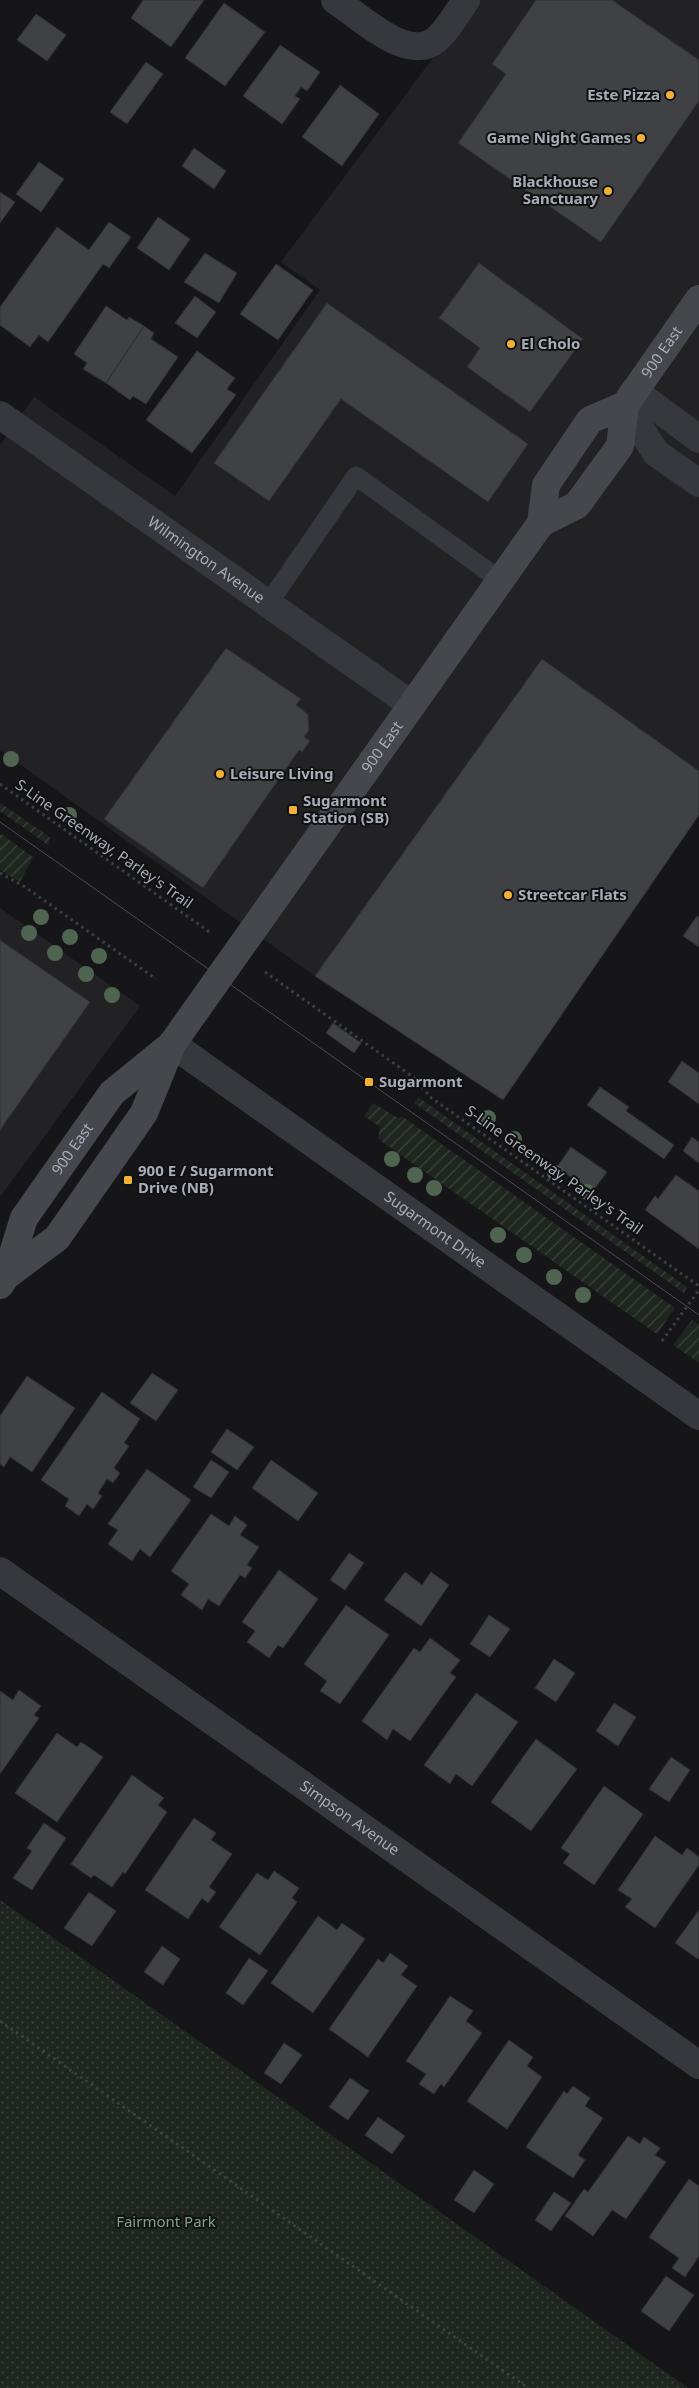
<svg xmlns="http://www.w3.org/2000/svg" width="699" height="2388" viewBox="0 0 699 2388" font-family="'Noto Sans',sans-serif">
  <defs>
    <pattern id="park-dots" width="8" height="8" patternUnits="userSpaceOnUse" patternTransform="scale(1.25)"><rect width="8" height="8" fill="#1e261f"/><path d="M2 2h.1M6 6h.1" fill="none" stroke="#3c433d" stroke-width="1.8" stroke-linecap="round"/></pattern>
    <pattern id="garden-furrows" width="10" height="10" patternUnits="userSpaceOnUse" patternTransform="scale(1.25)"><rect width="10" height="10" fill="#1e261f"/><path d="M-1 1l2-2M0 10L10 0M9 11l2-2" fill="none" stroke="#3c433d"/></pattern>
  </defs>
  <rect width="100%" height="100%" fill="#161618"/>
  <path fill="#222225" d="M476,0H699V815L503,1100L315,976L0,750V445L34,397L175,496L320,290L281,262Z
    M0,908L140,1006L0,1197Z"/>
  <path fill="url(#park-dots)" d="M0,1900L688,2388H0Z"/>
  <path fill="url(#garden-furrows)" d="M0,803L50,837L48,845L0,811Z
    M0,833L33,857L20,882L0,870Z
    M418,1097L687,1287L684,1293L414,1103Z
    M373,1103L398,1118L403,1117L675,1308L657,1334L378,1139L380,1127L364,1116Z
    M692,1320L699,1325V1363L673,1345Z"/>
  <path fill="#404145" stroke="#303034" d="M143,0H204L171,47L131,18Z
    M536,0H612L699,60V101L601,242L458,143L506,74L492,64Z
    M224,3L265,32L225,86L185,58Z
    M36,14L66,35L47,61L17,40Z
    M280,45L320,72L307,91L301,87L295,96L300,99L282,124L243,96Z
    M146,62L163,74L127,124L110,112Z
    M340,85L379,114L342,166L302,137Z
    M194,148L226,171L214,189L182,166Z
    M39,162L64,179L41,212L16,194Z
    M0,192L15,202L0,223Z
    M158,217L190,239L169,270L137,248Z
    M109,222L131,237L109,268L103,264L48,342L39,335L30,347L0,325V307L57,227L89,250Z
    M205,253L237,273L219,303L184,282Z
    M479,263L583,339L530,412L467,367L480,348L439,318Z
    M276,264L313,290L278,340L240,314Z
    M195,296L216,312L197,338L175,323Z
    M327,303L528,444L488,502L341,399L269,501L214,463Z
    M106,306L127,320L129,317L144,326L106,383L83,369L87,363L74,354Z
    M144,326L154,333L151,339L178,357L146,404L133,396L130,400L106,383Z
    M197,351L235,378L227,389L236,395L192,453L146,420Z
    M226,648L301,699L296,705L308,714L309,730L304,737L310,741L302,752L299,750L203,888L104,819Z
    M542,659L699,771V815L503,1100L315,976Z
    M697,916L699,917V947L683,936Z
    M0,940L90,1002L0,1130Z
    M333,1023L361,1043L354,1053L326,1033Z
    M682,1061L699,1073V1104L668,1082Z
    M600,1087L629,1107L626,1111L674,1145L664,1159L587,1105Z
    M692,1137L699,1142V1163L683,1151Z
    M571,1147L607,1172L592,1192L557,1167Z
    M676,1175L699,1191V1249L645,1210L655,1196L658,1199Z
    M152,1373L178,1390L156,1421L130,1403Z
    M27,1376L75,1408L32,1472L10,1457L4,1467L0,1464V1416Z
    M102,1392L140,1419L124,1443L129,1446L114,1468L120,1473L113,1483L107,1479L98,1493L102,1496L93,1509L87,1504L79,1516L65,1506L69,1499L41,1480Z
    M227,1429L254,1447L237,1470L211,1452Z
    M211,1460L229,1472L211,1498L193,1487Z
    M271,1460L318,1493L298,1521L252,1488Z
    M147,1469L191,1500L150,1557L140,1549L132,1561L108,1544L118,1530L108,1524Z
    M211,1514L229,1526L235,1516L247,1525L240,1535L259,1547L247,1565L252,1568L245,1578L240,1575L219,1606L208,1599L202,1610L181,1595L189,1584L171,1571Z
    M349,1553L364,1563L345,1590L330,1580Z
    M279,1570L318,1599L283,1648L278,1645L269,1658L247,1642L255,1631L242,1622Z
    M405,1572L422,1585L431,1572L449,1585L421,1626L384,1600Z
    M346,1605L389,1635L340,1704L320,1691L327,1681L304,1664Z
    M489,1615L510,1629L490,1657L470,1644Z
    M430,1638L460,1660L450,1673L456,1677L410,1741L393,1729L387,1740L362,1721L414,1648L420,1652Z
    M554,1659L575,1673L556,1702L535,1688Z
    M19,1690L41,1706L34,1715L39,1718L0,1774V1691L13,1700Z
    M476,1693L518,1722L472,1786L456,1774L450,1784L424,1765Z
    M614,1703L636,1717L618,1746L596,1731Z
    M57,1733L77,1747L81,1742L103,1757L57,1822L15,1793Z
    M536,1739L577,1769L531,1831L491,1802Z
    M671,1757L690,1770L669,1802L649,1789Z
    M132,1775L164,1798L158,1805L167,1812L125,1874L123,1872L112,1887L94,1875L91,1878L71,1864Z
    M604,1786L643,1814L594,1885L563,1863L570,1854L561,1848Z
    M194,1818L216,1833L211,1840L232,1854L209,1887L216,1892L208,1903L202,1898L188,1919L145,1890Z
    M44,1823L66,1838L32,1890L13,1878L32,1851L27,1848Z
    M655,1836L682,1855L687,1848L699,1857V1865L655,1928L625,1907L632,1899L618,1890Z
    M274,1871L299,1888L292,1898L297,1902L260,1955L219,1927L257,1873L268,1880Z
    M89,1892L116,1911L92,1946L64,1928Z
    M699,1910V1958L698,1959L675,1943Z
    M318,1916L337,1930L342,1923L365,1939L313,2013L271,1983Z
    M162,1946L180,1959L163,1985L144,1972Z
    M390,1953L408,1966L401,1975L417,1986L368,2057L329,2029L378,1959L383,1963Z
    M249,1958L268,1971L243,2005L226,1993Z
    M450,1996L473,2011L466,2021L482,2033L444,2087L441,2084L434,2094L419,2084L426,2074L406,2061Z
    M509,2040L533,2057L527,2066L542,2077L507,2129L467,2101Z
    M284,2043L302,2055L281,2084L264,2073Z
    M350,2078L369,2091L348,2120L329,2107Z
    M573,2086L590,2098L585,2106L603,2118L578,2155L585,2160L573,2178L526,2147L564,2091L567,2094Z
    M378,2117L405,2136L392,2154L365,2135Z
    M628,2136L640,2144L644,2137L660,2148L655,2155L666,2162L626,2219L612,2210L593,2236L565,2216L584,2189L588,2192Z
    M474,2170L494,2184L474,2213L454,2200Z
    M689,2179L699,2186V2256L685,2277L672,2268L679,2258L649,2237Z
    M554,2192L571,2203L551,2231L535,2220Z
    M666,2276L694,2295L669,2331L641,2311Z"/>
  <g fill="none" stroke-linecap="round" stroke-linejoin="round">
    <path stroke="#3d3f44" stroke-width="3" stroke-dasharray="2.5 4" stroke-linecap="butt" d="M0,784L211,933
      M0,873L25,887L156,979
      M265,972L416,1079L430,1097L699,1286
      M662,1341L699,1290
      M0,2021L528,2388"/>
    <path stroke="#37383d" stroke-width="19" d="M268,604L356,476L500,580"/>
    <g stroke="#37383d" stroke-width="28">
      <path d="M335,0C359,16 407,63 436,40C448,30 457,13 466,0"/>
      <path d="M634,391L699,439"/>
      <path d="M625,405L656,453L699,483"/>
      <path id="s1" d="M0,415L412,705"/>
      <path id="s2" d="M172,1044L699,1416"/>
      <path id="s3" d="M0,1571L699,2065"/>
    </g>
    <g stroke="#45474d" stroke-width="28">
      <path id="s4" d="M541,523L577,505L620,446L625,405L699,299"/>
      <path id="s5" d="M6,1276L24,1218L112,1093L171,1045"/>
      <path id="s6" d="M0,1285L6,1276L57,1238L144,1113L172,1044L541,523L546,485L590,420L625,405"/>
    </g>
    <path stroke="#4a4c52" stroke-width="1" d="M0,822L699,1315"/>
  </g>
  <g fill="#506452">
    <circle cx="11" cy="759" r="8"/>
    <circle cx="69" cy="815" r="8"/>
    <circle cx="41" cy="917" r="8"/>
    <circle cx="29" cy="933" r="8"/>
    <circle cx="70" cy="937" r="8"/>
    <circle cx="55" cy="953" r="8"/>
    <circle cx="99" cy="956" r="8"/>
    <circle cx="86" cy="974" r="8"/>
    <circle cx="112" cy="995" r="8"/>
    <circle cx="488" cy="1118" r="8"/>
    <circle cx="514" cy="1139" r="8"/>
    <circle cx="392" cy="1159" r="8"/>
    <circle cx="555" cy="1173" r="8"/>
    <circle cx="415" cy="1175" r="8"/>
    <circle cx="434" cy="1188" r="8"/>
    <circle cx="587" cy="1192" r="8"/>
    <circle cx="498" cy="1235" r="8"/>
    <circle cx="524" cy="1255" r="8"/>
    <circle cx="554" cy="1277" r="8"/>
    <circle cx="583" cy="1295" r="8"/>
  </g>
  <g fill="#f2b134" stroke="#111113" stroke-width="2">
    <circle cx="670" cy="95" r="5"/>
    <circle cx="641" cy="138" r="5"/>
    <circle cx="608" cy="191" r="5"/>
    <circle cx="511" cy="344" r="5"/>
    <circle cx="220" cy="774" r="5"/>
    <rect x="288" y="805" width="10" height="10" rx="2.5"/>
    <circle cx="508" cy="895" r="5"/>
    <rect x="364" y="1077" width="10" height="10" rx="2.5"/>
    <rect x="123" y="1175" width="10" height="10" rx="2.5"/>
  </g>
  <g text-anchor="middle" stroke-width="4" stroke-linejoin="round" paint-order="stroke">
    <g font-size="15" font-weight="bold" fill="#a8adb8" stroke="#111113" text-anchor="start">
      <text x="660" y="100" text-anchor="end">Este Pizza</text>
      <text x="631" y="143" text-anchor="end">Game Night Games</text>
      <text x="598" y="187" text-anchor="end">Blackhouse<tspan x="598" dy="17">Sanctuary</tspan></text>
      <text x="521" y="349">El Cholo</text>
      <text x="230" y="779">Leisure Living</text>
      <text x="303" y="806">Sugarmont<tspan x="303" dy="17">Station (SB)</tspan></text>
      <text x="518" y="900">Streetcar Flats</text>
      <text x="379" y="1087">Sugarmont</text>
      <text x="138" y="1176">900 E / Sugarmont<tspan x="138" dy="17">Drive (NB)</tspan></text>
    </g>
    <g font-size="15" fill="#a8adb8" stroke="#111113">
      <text dy="5" stroke="none"><textPath href="#s4" startOffset="219">900 East</textPath></text>
      <text dy="5" stroke="none"><textPath href="#s1" startOffset="252">Wilmington Avenue</textPath></text>
      <text dy="5" stroke="none"><textPath href="#s6" startOffset="665">900 East</textPath></text>
      <text transform="translate(104 844) rotate(35)" y="5">S-Line Greenway, Parley's Trail</text>
      <text dy="5" stroke="none"><textPath href="#s5" startOffset="145">900 East</textPath></text>
      <text transform="translate(554 1170) rotate(35)" y="5">S-Line Greenway, Parley's Trail</text>
      <text dy="5" stroke="none"><textPath href="#s2" startOffset="322">Sugarmont Drive</textPath></text>
      <text dy="5" stroke="none"><textPath href="#s3" startOffset="428">Simpson Avenue</textPath></text>
    </g>
    <g font-size="15" fill="#7fa381" stroke="#111113">
      <text x="166" y="2227">Fairmont Park</text>
    </g>
  </g>
</svg>
